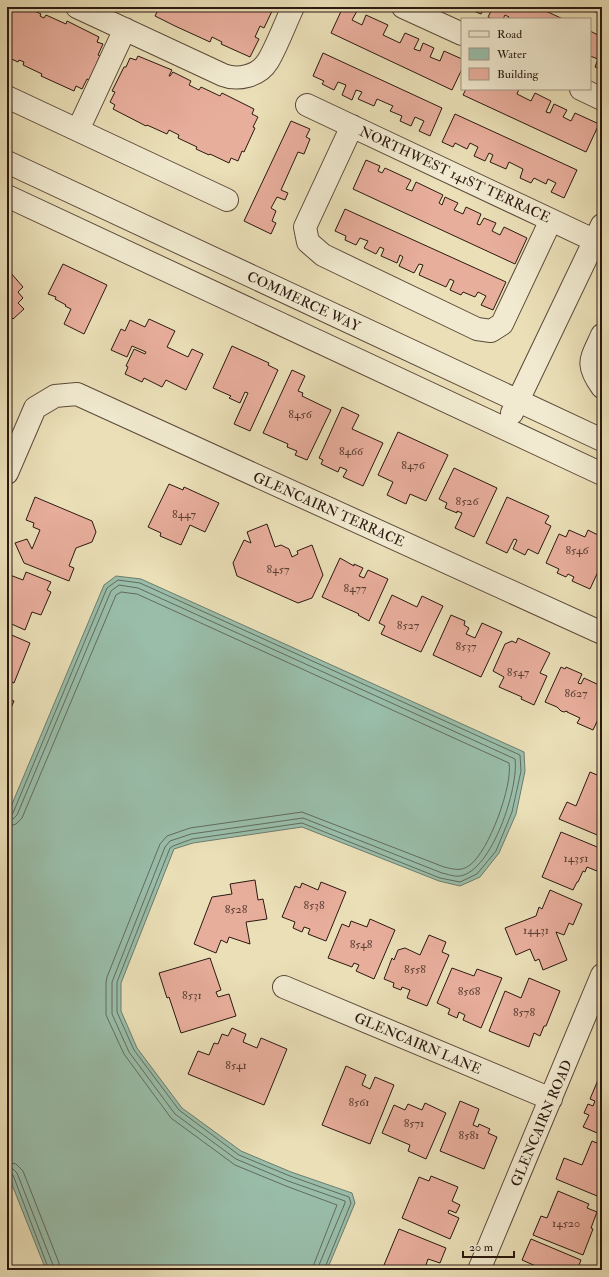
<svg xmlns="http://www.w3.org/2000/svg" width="609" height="1277" viewBox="0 0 609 1277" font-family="'IM FELL Double Pica',serif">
  <rect width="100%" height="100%" fill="#eadfb7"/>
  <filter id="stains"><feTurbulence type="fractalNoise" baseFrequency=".005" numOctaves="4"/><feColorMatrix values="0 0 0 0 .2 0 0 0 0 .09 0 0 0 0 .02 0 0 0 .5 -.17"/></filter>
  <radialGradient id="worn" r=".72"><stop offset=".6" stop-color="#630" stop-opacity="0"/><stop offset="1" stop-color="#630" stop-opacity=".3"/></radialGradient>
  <path fill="#99bda9" stroke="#6d7b6c" d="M116,576L141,579L524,752L525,771L516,814L499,853L480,877L460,886L439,881L302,827L193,843L174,849L121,983V1011L137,1048L182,1108L241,1151L291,1172L352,1193L355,1203L327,1270H46L7,1172V816L104,585Z"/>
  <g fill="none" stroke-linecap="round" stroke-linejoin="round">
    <path stroke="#626b5d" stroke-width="1" d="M7,816L11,815L13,813L107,588L118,580L140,583L520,755L521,771L512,812L496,851L477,874L460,882L440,878L302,823L192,839L173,846L170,848L117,982V1012L134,1050L179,1110L239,1155L290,1176L349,1197L351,1203L324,1270
      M7,821L13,819L17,815L111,591L119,585L138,588L515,759C519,787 492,871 460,876C455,877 447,874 442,873L303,818L191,834L170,841L165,847L112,982V1014L129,1052L175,1114L236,1159L288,1181L345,1201V1203L319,1265V1270
      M7,827L16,824L22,818L116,595L121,592L137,594L509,763C513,785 489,851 470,865C461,872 453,869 444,867L302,812L190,828L167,836L160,844L107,977L106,983V1015L124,1054L171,1118L235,1165L286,1186L337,1205L314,1264L313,1270
      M7,1162L16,1164L23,1171L59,1263L60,1270
      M7,1168L13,1169L17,1173L53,1265L54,1270
      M7,1173H10L13,1175L49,1270"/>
  </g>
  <path fill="#e8ae9c" stroke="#2c1911" d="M9,7H27L41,14L40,16L44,18L46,15L66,24L67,21L99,37L97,42L103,44L98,55L100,56L89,80L87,79L82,89L76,86L74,91L41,76L42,74L23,65L24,62L19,60L18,62L7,57V10Z
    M147,7H269L273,9L264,28L260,26L255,37L259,39L250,57L221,44L222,42L212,37L210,42L175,26L155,16L157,12Z
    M343,7H349L357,11L352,20L362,25L366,15L388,25L383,35L400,43L405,33L419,39L414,49L420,51L423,43L434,48L430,57L440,61L444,51L462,59V69L452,90L331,33Z
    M470,7H485L481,14L469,9Z
    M486,7H537L563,19H508L509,17L505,15L503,19H492L488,17L492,9Z
    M586,7H602V15Z
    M590,31L602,37V70L595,67L598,59L590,56Z
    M323,53L442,108L430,136L419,131L424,121L415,117L411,126L400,121L402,116L390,111L393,106L377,99L374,106L358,99L362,92L356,90L352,100L342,95L346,85L338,82L334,90L322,84L324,81L313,76Z
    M138,56L172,70L169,76H170L173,72L191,81L189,85L199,90L201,87L220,96L222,93L254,109L252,114L258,117L253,127L255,128L244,152L242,151L238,161L231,158L229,163L210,154L209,155L196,149L197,147L178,138L179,135L169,130L167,134L147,125L146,126L113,109L115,105L110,102L115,92L112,91L124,67H126L130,58L136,60Z
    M466,89H519L517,94L531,101L535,93L551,101L546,112L550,113L554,104L567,110L563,117L571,121L575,113L599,124L586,152L463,95Z
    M455,114L577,170L564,198L551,192L556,183L548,179L546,184L534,178L531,183L520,178L523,169L509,162L506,169L490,162L493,155L489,153L485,161L474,156L478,147L470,143L467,149L455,143L453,147L442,142Z
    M291,121L310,129L306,137L310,139L304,154L298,152L281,190L288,193L285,200L277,197L271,208L276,211L272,221L276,223L271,234L244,221Z
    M366,160L380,166L378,171L382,173L385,168L411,180L406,189L412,191L416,182L443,195L439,203L442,205L445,197L458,203L454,210L463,214L466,207L481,214L477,224L480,225L484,218L496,223L492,231L500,235L504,227L527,238L515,264L353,189Z
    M345,209L506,282L493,310L481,305L486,296L478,292L475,297L463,292L461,295L450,290L454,281L450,279L446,287L419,275L423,265L419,264L414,273L399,266L403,257L400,255L397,263L381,256L384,249L380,247L376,254L364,248L368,241L360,238L356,245L345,240L346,236L335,231Z
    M63,264L107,285L84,334L64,324L71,309L65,306L66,305L55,299L56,297L48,294Z
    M10,272L23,287L18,292L23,298L18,303L24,309L13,319L7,313V275Z
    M149,319L175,331L167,347L188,357L192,349L203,354L186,390L166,380L162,387L144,378L142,382L125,374L128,367L126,366L134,349L145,354L146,352L132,346L127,357L111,350L121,329L125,331L130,320L145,327Z
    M232,346L269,363L268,365L278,370L250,431L234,424L248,393L245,392L240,403L229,398L231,396L213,388Z
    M292,370L305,376L298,391L303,393L302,396L331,410L307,460L295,455L297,451L287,447L288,444L263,433Z
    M342,407L359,415L352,429L383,443L363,486L343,477L347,470L340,467L338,472L321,464L323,460L319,458Z
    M398,432L448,455L426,501L410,494L406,504L387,495L393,482L378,475Z
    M454,468L497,488L474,537L455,528L462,513L457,511V513L445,508L447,503L439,499Z
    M169,484L183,490L184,487L219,503L205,532L190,525L181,545L160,536L161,533L148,527Z
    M35,497L92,521L96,532L92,542L76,548L69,566L74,568L69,581L24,563L15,543L27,539L32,549L40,530L33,527L34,523L26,520Z
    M507,497L549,516L545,523L551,526L538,554L528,549L525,555L513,549L517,540L514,539L507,553L486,543Z
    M267,524L275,547L281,545L289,549L292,557L298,554L297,551L312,545L323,575L312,598L298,603L237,576L233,563L244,540L251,543L247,532Z
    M569,530L585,537L588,530L602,537V563L590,589L572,581L574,577L568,574L566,577L557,573L559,569L546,563L559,534L566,537Z
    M340,558L354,566V564L363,568L359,576L364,578L368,570L388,579L369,621L358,615L359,614L322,597Z
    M26,572L51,582L47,590L51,592L41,615L32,612L25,630L7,622V581L10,575L23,580Z
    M392,595L417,607L422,596L443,606L421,652L381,634L385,626L379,623Z
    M451,615L465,621L464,625L469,628L466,634L475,638L482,623L502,632L481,677L433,655Z
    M7,633L30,643L14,683L7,680Z
    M518,638L550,653L540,673L547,676L534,705L521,699L522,697L499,687L504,677L493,671L505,644L512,641L516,643Z
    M561,667L565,669L566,667L582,674L578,683L581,684L584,678L599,685L600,683L602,684V711L593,730L577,723L580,718L567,712V711L564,712L561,711L557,707L545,702Z
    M7,698L14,701L7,717Z
    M590,772L602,777V837L559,819L567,802L576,806Z
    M561,832L602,849V873L587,867L585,872L583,871L578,882H577L573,890L542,877Z
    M255,880L258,900L263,899L267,919L246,922L250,944L229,937L227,943L221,940L216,953L194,944L212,897L232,894L230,884Z
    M321,882L346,892L326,941L308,934L310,929L304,927L302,932L293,928L295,922L282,917L295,886L300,888L302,883L318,890Z
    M550,890L582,904L573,925L569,923L564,935L556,932L567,960L543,970L539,959L535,961L530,949L516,955L505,928L536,916L539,907L542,909Z
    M370,919L395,930L374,979L356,971L359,965L354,963L352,967L328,958L342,924L349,927L351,921L367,927Z
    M429,935L446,942L442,952L449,955L427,1006L407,998L410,990L402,987L401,990L393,987L394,983L384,979L392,958L394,960L398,950L405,948L420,955Z
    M210,958L221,990L216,992L218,997L229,994L236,1016L181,1033L169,997L167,998L159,973Z
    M452,968L474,976L477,969L502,978L481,1028L463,1020L465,1015L459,1012L457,1018L448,1014L450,1009L437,1003Z
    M529,978L560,991L546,1026H544L540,1036L534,1033L529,1047L489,1031L505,991L521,998Z
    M232,1028L246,1034L243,1042L257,1048L261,1038L287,1049L264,1105L188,1074L198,1051L209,1055L214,1043L218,1044L222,1034L228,1036Z
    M346,1066L366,1075L362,1085L370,1089L375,1077L394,1085L370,1144L322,1125Z
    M598,1080L602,1081V1135L583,1127L589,1115L584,1113L588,1104L593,1106L595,1101L590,1099Z
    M460,1101L479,1109L473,1125L478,1127L479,1124L490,1129L488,1133L497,1137L484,1169L440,1151Z
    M425,1103L446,1113L426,1159L408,1151L410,1145L382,1133L394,1105L405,1110L408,1104L422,1110Z
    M592,1141L602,1145V1198L556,1179L564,1158L582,1165Z
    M431,1176L458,1187L452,1201L460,1205L456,1213L449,1210L448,1213L459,1218L450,1239L402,1218L419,1177L429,1181Z
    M558,1191L589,1204L587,1208L597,1212L591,1228L593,1229L583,1255L533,1235L541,1216L547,1218Z
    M399,1229L446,1248L440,1263L428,1259L426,1265L427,1266L426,1270H397L384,1265Z
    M531,1239L581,1260L577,1270H537L538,1267L522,1260Z"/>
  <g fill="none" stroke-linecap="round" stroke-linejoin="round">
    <g stroke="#5c4a3a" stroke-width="24">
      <path id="minor" d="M77,7L223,75C238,81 259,76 268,61C277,46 285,24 293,7
        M403,7L462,34
        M581,89L602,99
        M7,97L227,200
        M307,105L602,244
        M352,126L305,227L308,242L323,255L477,329L491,331L502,324L551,220
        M78,130L125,29
        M7,162L602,440
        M7,196L602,474
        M602,335C591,360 585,363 602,387
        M512,413L602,225
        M7,473L35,408L55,396L77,394L602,633
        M284,987L551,1099
        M479,1270L602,975"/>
    </g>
    <use href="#minor" stroke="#f1ead0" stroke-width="22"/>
  </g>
  <g text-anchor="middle" stroke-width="3.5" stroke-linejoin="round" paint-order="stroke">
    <g font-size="12" fill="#5b3e34">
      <text x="300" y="418">8456</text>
      <text x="351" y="455">8466</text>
      <text x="413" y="469">8476</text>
      <text x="467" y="505">8526</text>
      <text x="184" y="518">8447</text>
      <text x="577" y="554">8546</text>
      <text x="278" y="573">8457</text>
      <text x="355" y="592">8477</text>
      <text x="408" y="629">8527</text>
      <text x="466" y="650">8537</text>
      <text x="518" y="676">8547</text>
      <text x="576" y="697">8627</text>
      <text x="576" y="862">14351</text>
      <text x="314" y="909">8538</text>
      <text x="236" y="913">8528</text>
      <text x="536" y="934">14431</text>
      <text x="361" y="948">8548</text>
      <text x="415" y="973">8558</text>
      <text x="469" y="995">8568</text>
      <text x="192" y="999">8531</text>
      <text x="524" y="1016">8578</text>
      <text x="236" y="1069">8541</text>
      <text x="359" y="1106">8561</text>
      <text x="414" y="1127">8571</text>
      <text x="469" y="1139">8581</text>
      <text x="566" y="1227">14520</text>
    </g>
    <g font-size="14" fill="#2c1911" stroke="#f1ead0">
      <text transform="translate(455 174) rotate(25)" y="5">NORTHWEST 141ST TERRACE</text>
      <text transform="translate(304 301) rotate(25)" y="5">COMMERCE WAY</text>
      <text transform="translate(329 509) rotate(24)" y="5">GLENCAIRN TERRACE</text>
      <text transform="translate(418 1043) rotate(23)" y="5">GLENCAIRN LANE</text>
      <text transform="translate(541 1123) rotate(-67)" y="5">GLENCAIRN ROAD</text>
    </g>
  </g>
  <rect width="609" height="1277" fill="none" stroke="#eadfb7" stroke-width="24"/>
  <rect x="8" y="8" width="593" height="1261" fill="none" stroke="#2c1911" stroke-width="2"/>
  <rect x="12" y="12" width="585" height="1253" fill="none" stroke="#2c1911"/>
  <rect x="461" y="18" width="130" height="72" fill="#f1ead0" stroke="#a29684"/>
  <rect x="469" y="31" width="20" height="6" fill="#f1ead0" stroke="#a29684"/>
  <text x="497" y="38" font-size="12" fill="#2c1911">Road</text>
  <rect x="469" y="48" width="20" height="12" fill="#99bda9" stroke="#a29684"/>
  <text x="497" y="58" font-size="12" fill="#2c1911">Water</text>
  <rect x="469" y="68" width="20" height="12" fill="#e8ae9c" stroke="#a29684"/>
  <text x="497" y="78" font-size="12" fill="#2c1911">Building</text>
  <path d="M463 1251v6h51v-6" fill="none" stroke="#2c1911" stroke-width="2"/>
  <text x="469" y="1251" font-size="12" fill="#2c1911" stroke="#f1ead0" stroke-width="3" paint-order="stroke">20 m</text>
  <rect width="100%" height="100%" filter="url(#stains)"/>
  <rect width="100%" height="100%" fill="url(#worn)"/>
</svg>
